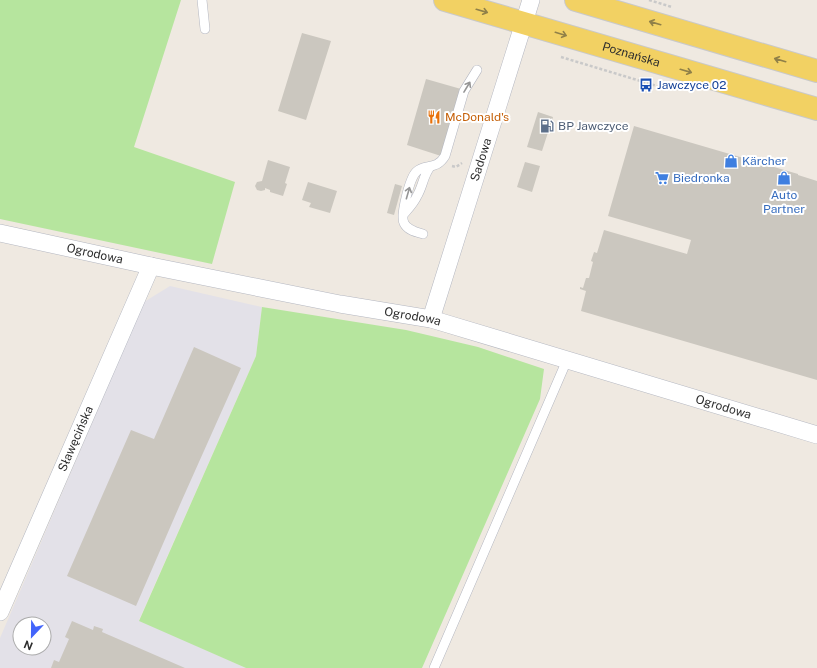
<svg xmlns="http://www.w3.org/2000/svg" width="817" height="668" viewBox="0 0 817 668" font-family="'Public Sans',sans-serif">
  <rect width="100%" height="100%" fill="#efe9e1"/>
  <path fill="#e3e1e8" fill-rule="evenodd" d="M170,286L262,307L256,356L139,620L246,668H0V638L144,302ZM20,624H44V648H20Z"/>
  <path fill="#b6e59e" d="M0,0H181L134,147L235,182L212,264L0,219Z
    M262,307L406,330L478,347L544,369L540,399L422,668H246L139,621L256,356Z"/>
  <path fill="#cbc7bf" d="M302,33L331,41L306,120L278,111Z
    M426,79L461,89L441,156L407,145Z
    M538,112L553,117L542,151L527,147Z
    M634,126L798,174V175L817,181V380L581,311L586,291L580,289V287L583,288L586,278H589L593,262L591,261L594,252L597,253L604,230L687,254L691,240L608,216Z
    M268,160L290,167L285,183L287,184L283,196L270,192V190L265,188V190L261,191L257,190L255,186L257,182L262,181Z
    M525,162L540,166L532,192L517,187Z
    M308,182L337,191L330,213L309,207L311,203L302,200Z
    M395,184L402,186L394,215L387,213Z
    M194,347L241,368L182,500L136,606L67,576L131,430L154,439Z
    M72,621L93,630L94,626L103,629L102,632L185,668H51L54,660L59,662L69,639L65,637Z"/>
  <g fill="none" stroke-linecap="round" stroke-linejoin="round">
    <g stroke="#b4b7c1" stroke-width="10">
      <path id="lane" d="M202,0L205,29
        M403,215C408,209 414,203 417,196C423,186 423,176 430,167
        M423,234C416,232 407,230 404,223C400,215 410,178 416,172C425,163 436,171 445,156L464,91L477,70
        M434,668L567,360"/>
    </g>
    <g stroke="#b4b7c1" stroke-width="18">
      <g id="street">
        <path id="s1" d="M0,233L151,266L340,304L431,319L817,435"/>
        <path id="s2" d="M431,319L531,0"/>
        <path id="s3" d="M0,612L151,266"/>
      </g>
    </g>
    <g stroke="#c9c9c9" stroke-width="24">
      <g id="primary">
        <path id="s4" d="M445,0L817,109"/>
        <path d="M576,0L817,71"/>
      </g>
    </g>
    <path stroke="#c9c9c9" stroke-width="2.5" stroke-dasharray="3 2" stroke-linecap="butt" d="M649,0L672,7
      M561,57L657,86L678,89
      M452,166L456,167L462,163"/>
    <use href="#lane" stroke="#fff" stroke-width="9"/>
    <use href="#street" stroke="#fff" stroke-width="17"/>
    <use href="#primary" stroke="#f2d163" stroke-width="22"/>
  </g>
  <defs><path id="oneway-shaft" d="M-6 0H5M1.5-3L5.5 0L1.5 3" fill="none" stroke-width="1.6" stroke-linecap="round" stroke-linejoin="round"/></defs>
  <g stroke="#908048">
    <use href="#oneway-shaft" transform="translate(482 11) rotate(16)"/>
    <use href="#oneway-shaft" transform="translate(655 23) rotate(-164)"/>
    <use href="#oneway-shaft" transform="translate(561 34) rotate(17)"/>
    <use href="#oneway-shaft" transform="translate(780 60) rotate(-164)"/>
    <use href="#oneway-shaft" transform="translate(686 71) rotate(16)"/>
  </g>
  <g stroke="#969696">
    <use href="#oneway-shaft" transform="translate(467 87) rotate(-59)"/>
    <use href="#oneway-shaft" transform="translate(408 193) rotate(-74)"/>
  </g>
  <defs>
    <g id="bus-bare" transform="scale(1.08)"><path d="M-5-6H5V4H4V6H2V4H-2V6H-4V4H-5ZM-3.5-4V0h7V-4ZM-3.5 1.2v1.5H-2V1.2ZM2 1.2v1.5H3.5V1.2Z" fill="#1a4fb4" stroke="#fff" stroke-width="2.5" paint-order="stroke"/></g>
    <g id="restaurant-bare" transform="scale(1.08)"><path d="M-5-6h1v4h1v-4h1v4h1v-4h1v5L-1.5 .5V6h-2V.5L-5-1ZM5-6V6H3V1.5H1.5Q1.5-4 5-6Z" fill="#e8710a" stroke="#fff" stroke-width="2.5" paint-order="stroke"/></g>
    <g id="fuel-bare" transform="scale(1.08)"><path d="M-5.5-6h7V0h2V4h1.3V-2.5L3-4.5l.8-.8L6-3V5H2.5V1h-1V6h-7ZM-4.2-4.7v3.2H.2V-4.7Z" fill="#5c6f8a" stroke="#fff" stroke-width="2.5" paint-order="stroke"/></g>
    <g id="shop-bare" transform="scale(1.08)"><path d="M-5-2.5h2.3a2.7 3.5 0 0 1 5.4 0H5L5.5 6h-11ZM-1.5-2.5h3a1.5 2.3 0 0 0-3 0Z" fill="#3f7fe0" stroke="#fff" stroke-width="2.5" paint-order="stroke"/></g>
    <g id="supermarket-bare" transform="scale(1.08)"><path d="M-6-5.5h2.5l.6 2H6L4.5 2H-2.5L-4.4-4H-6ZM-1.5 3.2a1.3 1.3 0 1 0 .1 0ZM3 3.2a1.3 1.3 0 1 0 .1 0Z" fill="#3f7fe0" stroke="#fff" stroke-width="2.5" paint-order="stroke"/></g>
  </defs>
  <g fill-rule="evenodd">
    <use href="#bus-bare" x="646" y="85"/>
    <use href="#restaurant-bare" x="434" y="117"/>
    <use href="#fuel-bare" x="547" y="126"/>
    <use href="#shop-bare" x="731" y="161"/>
    <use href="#supermarket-bare" x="662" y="178"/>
    <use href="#shop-bare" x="784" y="178"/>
  </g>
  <g text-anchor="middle" stroke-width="4" stroke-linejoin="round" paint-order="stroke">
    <g font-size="12" fill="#2e2e2e" stroke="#fff">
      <text dy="4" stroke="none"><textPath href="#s4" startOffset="194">Poznańska</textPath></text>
      <text dy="4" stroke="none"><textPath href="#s2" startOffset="167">Sadowa</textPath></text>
      <text dy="4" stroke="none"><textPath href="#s1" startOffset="97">Ogrodowa</textPath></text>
      <text dy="4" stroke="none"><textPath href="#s1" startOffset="421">Ogrodowa</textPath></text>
      <text dy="4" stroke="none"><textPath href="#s1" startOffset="745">Ogrodowa</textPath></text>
      <text dy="4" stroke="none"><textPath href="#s3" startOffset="189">Sławęcińska</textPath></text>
    </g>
    <g font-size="12" fill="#164399" stroke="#fff" text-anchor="start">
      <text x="657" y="89">Jawczyce 02</text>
    </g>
    <g font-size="12" fill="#c56008" stroke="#fff" text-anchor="start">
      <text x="445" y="121">McDonald's</text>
    </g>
    <g font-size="12" fill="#4e5e75" stroke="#fff" text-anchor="start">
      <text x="558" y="130">BP Jawczyce</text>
    </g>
    <g font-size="12" fill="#366cbe" stroke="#fff" text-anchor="start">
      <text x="742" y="165">Kärcher</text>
      <text x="673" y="182">Biedronka</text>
      <text x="784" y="199" text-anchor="middle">Auto<tspan x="784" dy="14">Partner</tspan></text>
    </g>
  </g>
  <g transform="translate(32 636) rotate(202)"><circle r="19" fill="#ffffff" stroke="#ababab"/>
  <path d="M0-3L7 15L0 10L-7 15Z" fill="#4264fb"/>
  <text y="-6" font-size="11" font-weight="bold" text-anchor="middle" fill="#2e2e2e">N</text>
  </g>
</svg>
